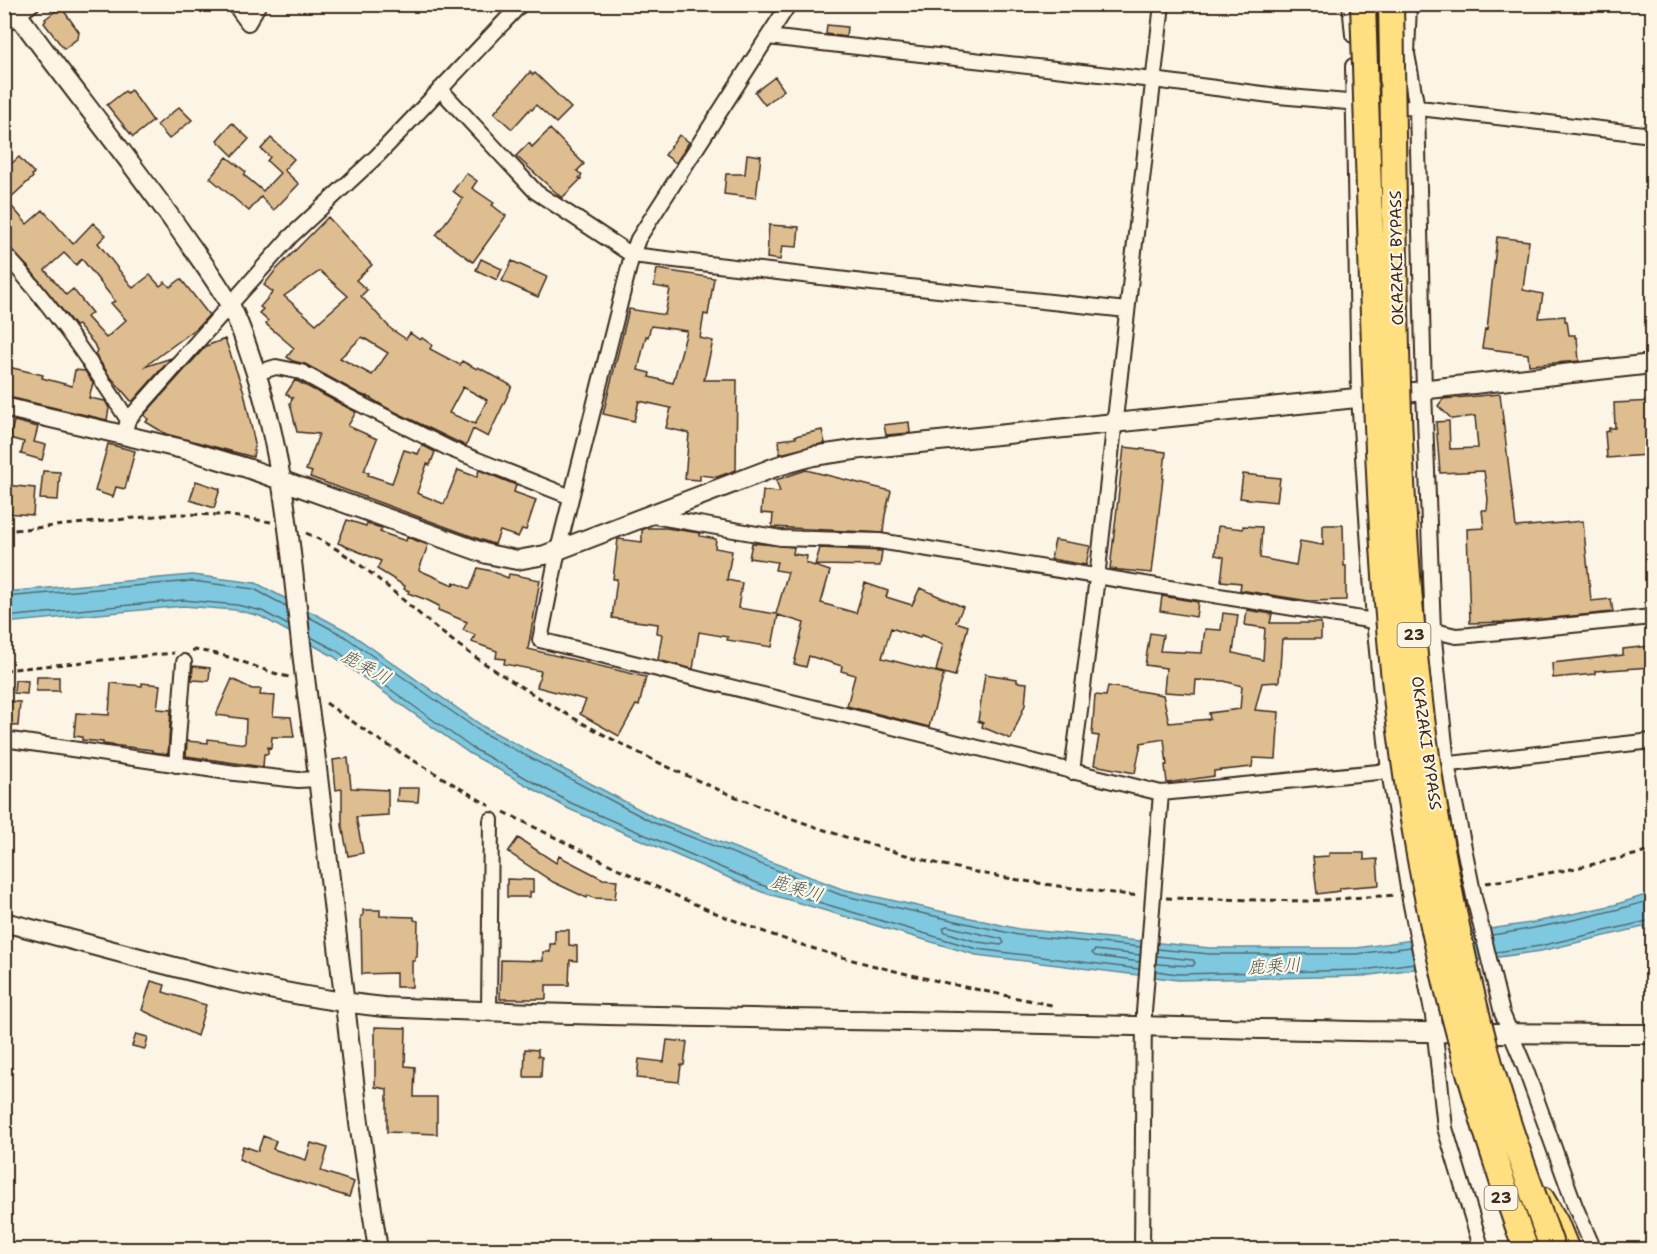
<svg xmlns="http://www.w3.org/2000/svg" width="1657" height="1254" viewBox="0 0 1657 1254" font-family="'Shantell Sans','Klee One',sans-serif">
  <rect width="100%" height="100%" fill="#fcf5e5"/>
  <filter id="ink" filterUnits="userSpaceOnUse"><feTurbulence type="fractalNoise" baseFrequency=".0167" numOctaves="2"/><feDisplacementMap in="SourceGraphic" scale="12" xChannelSelector="R" yChannelSelector="G"/><feConvolveMatrix kernelMatrix="1 2 1 2 8 2 1 2 1" color-interpolation-filters="sRGB"/></filter>
  <g filter="url(#ink)">
    <path fill="#7fc9e0" stroke="#648992" stroke-width="1.5" d="M192,575L256,583L347,631L484,727L654,817L842,889L1019,929L1210,948H1357L1531,923L1614,905L1652,893V925L1541,951L1364,976L1178,980L976,955L762,892L569,809L469,753L333,656L260,616L236,610L183,606L5,623V592Z"/>
    <g fill="none" stroke-linecap="round" stroke-linejoin="round">
      <path stroke="#566a6c" stroke-width="1.5" d="M4,597L192,581L254,589L286,606
        M4,617L183,600L237,605L262,611L288,625
        M309,617L344,636L481,732L652,822L841,895L1018,935L1141,947
        M311,637L337,651L472,748L571,803L764,886L977,949L1139,969
        M947,926L1002,939L1004,943L1001,945L978,942L945,932L943,928Z
        M1492,935C1546,927 1600,915 1652,900
        M1157,949L1210,954H1357L1411,947
        M1496,952L1540,946L1652,920
        M1140,962L1095,956L1092,953L1095,950L1140,955
        M1156,964L1193,966L1195,963L1193,960L1157,956
        M1155,971L1178,974L1363,970L1414,963"/>
    </g>
    <path fill="#debe91" stroke="#3b2a1e" stroke-width="1.5" fill-rule="evenodd" d="M61,7L79,32L78,38L64,49L44,23L46,20L45,19Z
      M827,25L847,27L846,37L826,34Z
      M530,72L533,75L535,73L571,108L556,123L536,105L532,110L530,109L512,129L494,113Z
      M775,77L784,90L765,105L755,92Z
      M131,90L153,121L133,137L107,105L125,91L127,93Z
      M179,107L192,120L169,139L157,125Z
      M232,123L249,139L233,156L217,140Z
      M550,129L584,164L577,171L582,175L579,178L581,179L562,198L516,156L529,143L532,147Z
      M679,135L689,142L676,163L665,155Z
      M271,138L294,159L284,170L299,184L276,208L273,210L261,197L249,211L210,178L227,157L246,172L244,175L263,191L280,173L267,161L270,157L261,149Z
      M747,154L761,156L756,198L724,194L726,174H745Z
      M19,157L34,173L32,175L33,177L7,201L27,224L43,210L73,244L93,223L106,235L98,243L133,288L150,275L160,286L165,282L170,287L181,279L209,315L197,328L144,367L171,358L132,402L109,375L95,354L97,351L94,344L78,325L75,326L28,267L4,243V170ZM64,253L76,265L82,259L115,301L111,303L126,320L106,338L87,317L92,313L73,289L66,295L45,270Z
      M466,173L477,181L472,188L494,203L492,205L506,216L473,262L436,235L463,199L453,191Z
      M328,217L372,265L356,280L367,290L361,296L391,329L406,339L410,333L420,340L422,338L432,345L430,349L460,365L462,361L477,369L478,367L512,386L488,437L473,429L466,446L385,407L367,396V397L360,394L305,364L293,361L287,357L294,348L266,324L268,321L259,313L263,309L260,307L273,292L264,285L275,271ZM320,271L348,296L316,324L284,296ZM362,337L388,353L372,375L340,358ZM463,387L487,400L475,424L449,413Z
      M769,225L799,227L797,247L782,246L780,260L767,258Z
      M1497,237L1529,241L1523,290L1543,294L1539,318L1565,316V321H1567L1569,335H1575V338H1577L1579,361L1529,365L1528,354L1482,348L1485,329L1487,330Z
      M481,259L502,269L497,280L476,270Z
      M512,261L547,277L538,297L502,281Z
      M657,269L714,278L708,315L704,314L700,338L713,341L704,380H737L736,470L717,477L700,475V480L685,479L689,433L666,428L671,408L639,401L634,421L603,414L629,309L665,315L670,289L654,286ZM651,326L687,331L673,383L649,377L650,373L638,370L646,336L648,337Z
      M225,339L244,392L255,444L253,457L166,434L146,422L148,419L144,415L206,346Z
      M4,366L43,375L42,378L72,386L75,370L85,371L93,383L89,398L105,401L109,408L107,420L4,396Z
      M295,380L356,412L348,426L377,439L364,471L369,473L368,475L392,483L404,450L418,454L422,445L435,452L430,465L427,464L417,493L444,504L458,470L477,477L479,470L516,485L514,492L536,500L526,530L522,529L518,537L500,531L495,544L490,543L310,477L312,472L306,470L319,434L297,432L290,403L293,398L286,394Z
      M1500,394L1516,527L1583,521L1591,601L1611,599L1613,612L1511,622L1470,623L1467,529L1484,528L1482,510H1487L1488,499L1484,471L1440,473L1436,422L1449,421L1450,449L1478,448L1475,416L1452,419L1438,406L1443,399Z
      M1653,401V450H1646L1647,455L1607,458L1605,432L1609,431V428H1615L1614,403Z
      M14,421L38,427L34,442L46,445L42,460L21,454L24,442L10,438Z
      M909,422L910,433L886,435L884,425Z
      M822,430L825,443L780,454L779,440L796,438L795,436Z
      M108,444L135,451L125,489L116,487L113,497L95,491Z
      M1124,447L1166,452L1152,573L1110,569Z
      M806,470L891,491L885,515L883,533L772,527L773,514L761,513L763,491L780,492L776,480Z
      M43,471L60,472L58,500L40,499Z
      M1243,474L1280,478L1277,502L1240,498Z
      M196,481L220,489L214,508L190,500Z
      M5,485L35,488L33,515L4,513Z
      M347,520L366,526L367,523L371,525L382,528L380,532L406,541L407,537L428,545L419,570L453,585L454,582L470,589L478,568L491,571L508,578L509,574L515,575L540,580L528,649L646,677L639,706L636,705L619,736L580,714L586,700L537,687L541,671L504,664L505,659L496,658L497,651L472,642L475,635L463,630L467,622L438,610L439,606L427,600L408,593L409,591L404,589L405,586L377,569L381,561L338,543Z
      M1323,525H1343L1344,566H1346V600L1309,601L1240,590L1241,583L1221,581L1224,557L1215,555L1218,526L1243,529V526L1262,527L1260,558L1296,565L1300,541L1323,545Z
      M646,528H666L700,533V536L716,539L715,548L732,551L727,580L742,583L738,608L776,614L788,572L775,570L777,562L749,558L752,543L794,547L793,554L807,556L806,563L830,571L821,603L856,613L865,583L888,591L886,597L912,605L920,588L963,607L956,622L968,626L955,676L936,671L943,644L921,635L920,638L891,628L882,658L944,674L929,727L847,706L855,675L841,671L842,666L809,656L806,667L794,664L804,623L778,615L772,647L727,640L728,637L699,632L693,669L658,660L662,634L657,633L658,624L612,618L617,579H613L618,539L642,542V530Z
      M1055,540L1090,546L1086,565L1051,559Z
      M820,548L882,551L880,566L815,565Z
      M1162,596L1198,602L1196,617L1160,611Z
      M1247,610L1272,614L1270,623H1321V639H1282L1279,682L1262,683L1255,710L1279,712L1276,759L1253,758L1252,767L1214,771V776L1167,783L1165,765H1167L1164,739L1141,743L1135,773L1094,765L1099,736L1092,735L1095,695L1106,696L1108,686L1163,695L1169,723L1210,719L1209,713L1240,709L1242,686L1224,681L1196,680L1195,694L1164,692L1166,668L1145,665L1150,633L1163,635L1160,651L1202,653L1205,629L1221,630L1223,613L1238,615L1233,653L1263,660L1265,628L1245,625Z
      M1650,646L1651,667L1595,671V674L1553,678L1552,663L1623,655V649Z
      M193,666L210,668L209,681L192,680Z
      M985,674L1017,679V682L1027,683L1025,705L1011,739L982,727L983,723L978,721Z
      M37,677H59V691H36Z
      M232,679L252,689H261L260,695L275,696L273,716L291,717L294,737H272L271,748L268,747V754H264L263,767L186,756L187,741L208,743V739L245,744L246,719L216,715Z
      M15,680L28,681L27,694L14,693Z
      M111,683L142,686V683L160,685L157,709L171,710L168,754L152,752V750L103,744V742L82,740V737L74,736L76,713L109,715Z
      M4,701L20,702L18,726L4,725Z
      M348,758L351,788L388,790V815L356,817L363,853L348,856L342,825V789L336,790L333,760Z
      M398,788H419L418,802L397,801Z
      M518,838L556,863L559,856L603,879L617,880L615,899L593,898L588,895L587,898L553,882L508,852Z
      M1329,853H1364V860L1377,859L1379,885L1340,888V891L1317,894L1313,857L1329,856Z
      M507,879L533,880V892H530V897H507Z
      M363,910H380V916L414,917V920L418,921L417,957H415V961H412V987H396V973L362,974L361,916H363Z
      M555,930H569V945L577,946V961L570,960L569,985H546V999H500L501,960L543,961V952H550V944H555Z
      M151,981L165,985L163,992L206,1005L197,1036L142,1010Z
      M375,1027L406,1028L405,1066L415,1067L414,1097H437V1134L387,1132V1089L375,1087Z
      M136,1034L148,1037L145,1049L132,1046Z
      M667,1040L687,1042L684,1065H681L679,1082L637,1078L639,1059L664,1062Z
      M525,1049L538,1050V1056L542,1057L541,1077H524Z
      M263,1136L276,1141L273,1149L306,1160L311,1143L328,1148L321,1171L354,1182L349,1197L270,1173L239,1159L243,1146L258,1151Z"/>
    <g fill="none" stroke-linecap="round" stroke-linejoin="round">
      <g stroke="#3b2a1e" stroke-width="18">
        <path id="street" d="M234,4L248,23L259,4
          M789,4L638,239L632,255L558,550L540,640L1161,793L1389,771L1652,741
          M1350,4L1353,35
          M1409,4L1407,54L1417,108L1424,391L1433,630L1447,764L1474,897L1502,1013L1524,1065L1575,1206L1594,1250
          M4,25L32,4
          M768,37L1153,80L1278,96L1428,109L1652,135
          M1353,66L1359,397L1374,621L1389,771L1410,900L1433,1016L1445,1128L1482,1250
          M440,89L536,192L632,255L872,283L1127,310
          M4,253C51,304 91,362 128,420
          M256,373L276,367L301,372L356,402L450,449L571,497
          M124,435L128,420L290,237L378,155L521,4
          M647,515L781,538L879,541L1380,622
          M1426,629L1456,636L1470,635L1652,617
          M4,739L235,773L298,780L318,779
          M176,765L184,662
          M1072,772L1097,578L1162,4
          M489,1011L491,820
          M1142,1250L1144,1012L1161,793"/>
      </g>
      <g stroke="#3b2a1e" stroke-width="22">
        <path id="secondary" d="M10,4C65,80 125,153 179,229C196,254 215,278 230,305C240,323 246,344 253,364C293,480 293,614 313,735L359,1123L378,1250
          M4,407L187,450L247,468L487,554L517,560L545,555L778,466L813,456L861,449L1424,391L1429,389L1652,364
          M4,922C130,954 255,994 384,1007C558,1015 733,1018 907,1021C1155,1026 1404,1034 1652,1034"/>
      </g>
      <g stroke="#3b2a1e" stroke-width="28">
        <path id="highway" d="M1542,1199L1556,1223L1567,1250"/>
      </g>
      <path stroke="#3b2a1e" stroke-width="3" stroke-dasharray="6 4.5" stroke-linecap="butt" d="M4,531L176,514L225,515L271,522
        M306,533C361,558 394,594 440,631C468,653 498,673 528,691C644,763 775,819 906,855C982,877 1060,887 1139,896
        M192,650C231,653 254,669 289,677
        M4,670L174,653
        M326,703L376,738L490,806
        M504,812C593,856 680,902 773,935C865,968 961,986 1056,1006
        M1486,883L1567,870L1652,851
        M1166,898L1307,901L1396,895"/>
      <use href="#street" stroke="#fcf5e5" stroke-width="14"/>
      <use href="#secondary" stroke="#fcf5e5" stroke-width="18"/>
      <use href="#highway" stroke="#ffdf80" stroke-width="24"/>
      <g stroke="#3b2a1e" stroke-width="28" stroke-linecap="butt">
        <path id="highway-bridge" d="M1363,4C1366,108 1369,212 1373,315C1377,434 1381,552 1393,670C1413,867 1458,1063 1526,1250
          M1391,4C1396,264 1392,526 1431,784C1445,871 1462,959 1485,1045C1503,1114 1529,1182 1553,1250"/>
      </g>
      <use href="#highway-bridge" stroke="#ffdf80" stroke-width="24"/>
    </g>
  </g>
  <g text-anchor="middle" stroke-width="4.5" stroke-linejoin="round" paint-order="stroke">
    <g fill="#fcf5e5" stroke="#75675a" stroke-width="1.5">
      <rect x="1397.5" y="623" width="33" height="24" rx="4.5"/>
      <rect x="1484.5" y="1186" width="33" height="24" rx="4.5"/>
    </g>
    <g font-size="15" font-weight="bold" fill="#3b2a1e">
      <text x="1414" y="640">23</text>
      <text x="1501" y="1203">23</text>
    </g>
    <g font-size="16" fill="#3b2a1e" stroke="#fcf5e5">
      <text transform="translate(1396 258) rotate(-91)" y="6">OKAZAKI BYPASS</text>
      <text transform="translate(1427 743) rotate(82)" y="6">OKAZAKI BYPASS</text>
    </g>
    <g font-size="18" font-style="italic" fill="#4f5a58" stroke="#fcf5e5">
      <text transform="translate(366 667) rotate(29)" y="6">鹿乗川</text>
      <text transform="translate(797 888) rotate(17)" y="6">鹿乗川</text>
      <text transform="translate(1274 966) rotate(-3)" y="6">鹿乗川</text>
    </g>
  </g>
  <rect width="1657" height="1254" fill="none" stroke="#fcf5e5" stroke-width="24"/>
  <rect x="12" y="12" width="1633" height="1230" fill="none" stroke="#3b2a1e" stroke-width="2" filter="url(#ink)"/>
</svg>
